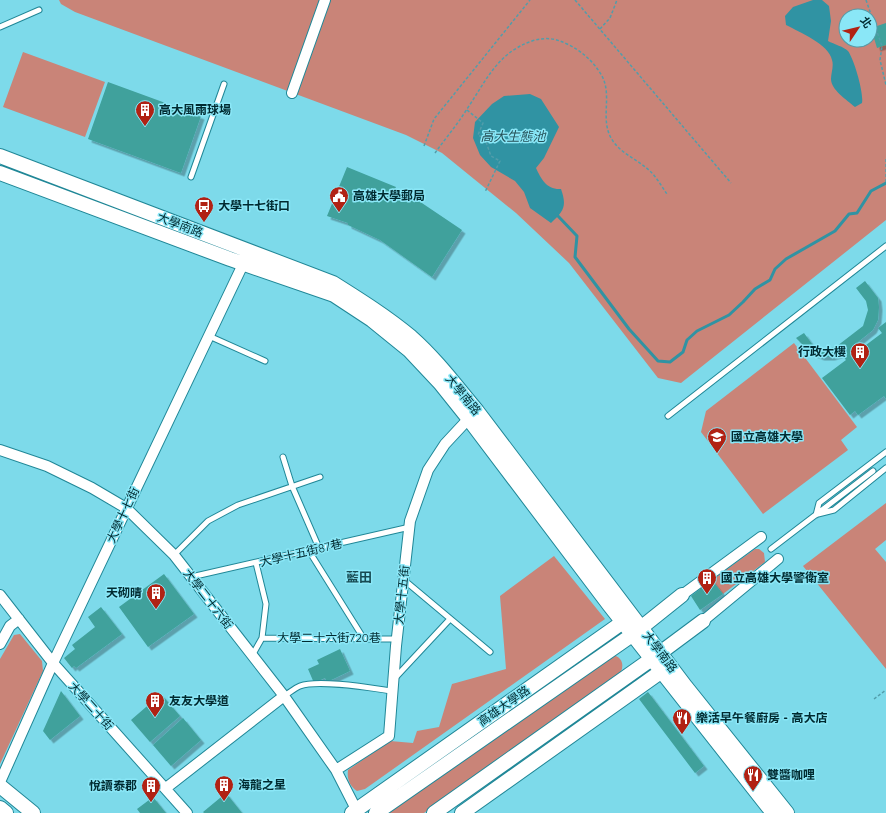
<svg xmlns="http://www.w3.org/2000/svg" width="886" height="813" viewBox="0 0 886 813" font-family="Quicksand,'Noto Sans TC',sans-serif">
  <defs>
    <filter id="shadow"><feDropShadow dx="3.5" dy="3.5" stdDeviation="0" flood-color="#0004"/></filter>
  </defs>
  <rect width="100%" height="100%" fill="#7ddaea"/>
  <path fill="#c98478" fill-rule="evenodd" d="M59,0H886V220L681,383L658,378L569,263L516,213L442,153L406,135L75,12L61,4ZM846,16H870V40H846Z
    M23,52L105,82L85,137L3,107Z
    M794,343L857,427L841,440L848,450L763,514L701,432L706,411Z
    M886,503V540L875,549L886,562V669L803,566Z
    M755,549H759L764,553L765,562L723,594L712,580Z
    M554,556L605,619L365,789L357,791C349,785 347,779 348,770L390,741L413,743L417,731L439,727L452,684L506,669L500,596Z
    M20,634L42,661L43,671L0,764V659L14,635Z
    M613,655C625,658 624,669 618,677L424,813H384Z"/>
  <path fill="#3093a3" d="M813,0H822L829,6L831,21L828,41C834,44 844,47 848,51C854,59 864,93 862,103L855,107C847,100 831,90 831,79C831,73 834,66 832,60C829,44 799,32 786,25L785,16L793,7Z
    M530,94L541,99L559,127L544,158L536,168C541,179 547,190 561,189C567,206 564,211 551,223L530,208L524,192L515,181L491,167L480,155L473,138L475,122L492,104L504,96Z"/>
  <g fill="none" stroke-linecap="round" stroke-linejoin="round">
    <path stroke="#3093a3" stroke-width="3" d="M558,216L577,236L575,257L629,329L658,361L670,362L683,352L687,340L697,331L729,315L743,302L755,289L770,280L775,269L786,259L835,231L849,214L857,213L871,191L886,183"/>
  </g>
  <path fill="#3fa19c" filter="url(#shadow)" d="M886,23V45L877,48L871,28Z
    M108,82L201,116L181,173L88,139Z
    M347,167L396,187L392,195L402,200L407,193L462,230L432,277L380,240L348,225V223L327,216Z
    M865,281L878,298L879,307L878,320L873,330L858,342L862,348L882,333L878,328L886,322V399L884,396L858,415L855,411L850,415L822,378L846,360L841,354L831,357H821L811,353L796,338L804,333L812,344L820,349H828L837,346L863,326L868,310L866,301L856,288Z
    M164,574L194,614L148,647L119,607Z
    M712,580L723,594L700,610L691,596Z
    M101,607L122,634L76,668L74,666L72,668L64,658L75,649L72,645L95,627L88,617Z
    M340,649L350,671L327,682L325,678L314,683L308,669L319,664L317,660Z
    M61,691L80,716L50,740L43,731Z
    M648,692L704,766L695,773L639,699Z
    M161,694L180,716L150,742L131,720Z
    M183,718L201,740L171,766L153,745Z
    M226,793L242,813H204L203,812Z
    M153,797L166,813H140L137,809Z"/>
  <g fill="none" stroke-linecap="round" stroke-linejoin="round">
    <g stroke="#208797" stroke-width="7">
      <path id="lane" d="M0,27L39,10
        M191,177L224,84
        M209,336L265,361
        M668,416L886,246
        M283,457L292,486L319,548
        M818,514L834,510L886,468
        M816,515L819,503L886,452
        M771,549L873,471
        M309,551L364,639
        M174,555L208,521L238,505L320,477
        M191,577L410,527
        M404,580L490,652
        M262,638L397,639
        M253,654L262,638L266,604L256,563
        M395,678L450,619
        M284,696C289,693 295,688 300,686C318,679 371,688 392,691"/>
    </g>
    <g stroke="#208797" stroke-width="12">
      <path id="street" d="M292,93L325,0
        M0,450L47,466L92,488L126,508L174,555L284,696L336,770L358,813
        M0,595L53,663L187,813
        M682,595L761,537
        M703,621L778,559
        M0,644L10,626L19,619
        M336,770L389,736L396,646L410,521L428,470L445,444L472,415
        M0,782L53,663L246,258
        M166,788L284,696"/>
    </g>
    <g stroke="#208797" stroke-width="16">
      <path id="secondary" d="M0,156L333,283C360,300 387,317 411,337C436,359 456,386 477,411L686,687L787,813
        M0,173L230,259L334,295L372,320L409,350L440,383L468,418L610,606L773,813
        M0,786L33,813
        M0,808L6,813
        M352,813L630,617
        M376,813L632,635L682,595
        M434,813L660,653L703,621
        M462,813L669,666"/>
    </g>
    <path stroke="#529daa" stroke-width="1.5" stroke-dasharray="3 2" stroke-linecap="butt" d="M575,0L731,183
      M866,0L882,46L880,60L886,85
      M600,29L610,18L617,0
      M467,110L483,123L478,135L485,139L491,156L500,161L485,192
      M424,146L434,119L530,0
      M435,153C445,139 457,125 467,109C486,81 497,53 532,41C545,37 555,38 567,44C582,51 594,62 602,76C612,95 601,117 610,136C618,153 638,159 651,172C657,178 662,187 667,194
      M886,159V182
      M874,699L886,690"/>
    <use href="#lane" stroke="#fff" stroke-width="5"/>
    <use href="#street" stroke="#fff" stroke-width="10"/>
    <use href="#secondary" stroke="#fff" stroke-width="14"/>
  </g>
  <defs>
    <g id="building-pin" transform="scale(1)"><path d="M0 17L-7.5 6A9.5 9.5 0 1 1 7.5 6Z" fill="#b12214" stroke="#8ae7f7"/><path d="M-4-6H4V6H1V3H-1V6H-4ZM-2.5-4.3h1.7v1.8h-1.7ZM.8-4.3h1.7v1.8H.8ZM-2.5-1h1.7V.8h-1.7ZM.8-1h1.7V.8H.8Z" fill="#fff"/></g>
    <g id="civic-pin" transform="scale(1)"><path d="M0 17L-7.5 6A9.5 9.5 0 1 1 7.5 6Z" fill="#b12214" stroke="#8ae7f7"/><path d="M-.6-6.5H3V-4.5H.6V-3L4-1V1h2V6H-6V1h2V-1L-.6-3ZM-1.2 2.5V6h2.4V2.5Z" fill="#fff"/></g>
    <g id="bus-pin" transform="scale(1)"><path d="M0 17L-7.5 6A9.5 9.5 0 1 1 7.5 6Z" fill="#b12214" stroke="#8ae7f7"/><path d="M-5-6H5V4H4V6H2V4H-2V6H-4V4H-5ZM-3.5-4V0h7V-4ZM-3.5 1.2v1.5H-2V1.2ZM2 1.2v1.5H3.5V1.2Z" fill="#fff"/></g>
    <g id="university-pin" transform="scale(1)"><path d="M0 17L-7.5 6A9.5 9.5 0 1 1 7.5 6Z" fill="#b12214" stroke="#8ae7f7"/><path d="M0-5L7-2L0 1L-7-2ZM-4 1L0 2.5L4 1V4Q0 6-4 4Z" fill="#fff"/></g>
    <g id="restaurant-pin" transform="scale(1)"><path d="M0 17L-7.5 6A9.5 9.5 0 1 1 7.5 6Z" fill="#b12214" stroke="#8ae7f7"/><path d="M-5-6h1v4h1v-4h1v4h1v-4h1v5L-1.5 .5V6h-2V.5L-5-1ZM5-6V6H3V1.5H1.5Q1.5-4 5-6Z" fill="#fff"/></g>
  </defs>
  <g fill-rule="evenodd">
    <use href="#building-pin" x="145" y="110"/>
    <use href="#civic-pin" x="339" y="196"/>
    <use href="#bus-pin" x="204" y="206"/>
    <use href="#building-pin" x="860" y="352"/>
    <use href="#university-pin" x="717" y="437"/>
    <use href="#building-pin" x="707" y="578"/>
    <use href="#building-pin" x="156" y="593"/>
    <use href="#building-pin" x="155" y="701"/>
    <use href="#restaurant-pin" x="682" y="718"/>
    <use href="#restaurant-pin" x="753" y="775"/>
    <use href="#building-pin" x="224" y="785"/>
    <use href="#building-pin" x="151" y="786"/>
  </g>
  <g text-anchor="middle" stroke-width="3" stroke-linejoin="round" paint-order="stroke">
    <g font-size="12" font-weight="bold" fill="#002a30" stroke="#8ae7f7" text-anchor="start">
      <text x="159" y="114">高大風雨球場</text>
      <text x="353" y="200">高雄大學郵局</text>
      <text x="218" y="210">大學十七街口</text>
      <text x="846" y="356" text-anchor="end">行政大樓</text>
      <text x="731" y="441">國立高雄大學</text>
      <text x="721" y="582">國立高雄大學警衛室</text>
      <text x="142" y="597" text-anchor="end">天砌晴</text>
      <text x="169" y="705">友友大學道</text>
      <text x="696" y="722">樂活早午餐廚房 - 高大店</text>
      <text x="767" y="779">雙醬咖哩</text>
      <text x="238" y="789">海龍之星</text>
      <text x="137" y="790" text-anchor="end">悅讀泰郡</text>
    </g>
    <g font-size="12" fill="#002a30" stroke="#8ae7f7">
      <text transform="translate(180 225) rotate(21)" y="4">大學南路</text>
      <text transform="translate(463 395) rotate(51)" y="4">大學南路</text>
      <text transform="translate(123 515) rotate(-65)" y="4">大學十七街</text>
      <text transform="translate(301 553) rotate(-13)" y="4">大學十五街87巷</text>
      <text transform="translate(402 595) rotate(-84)" y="4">大學十五街</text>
      <text transform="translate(208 599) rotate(52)" y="4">大學二十六街</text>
      <text x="329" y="642">大學二十六街720巷</text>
      <text transform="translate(660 652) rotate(53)" y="4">大學南路</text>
      <text transform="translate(91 706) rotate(48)" y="4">大學二十街</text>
      <text transform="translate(504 706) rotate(-35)" y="4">高雄大學路</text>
    </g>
    <g font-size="13" font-style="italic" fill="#255057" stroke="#8ae7f7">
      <text x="513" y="141">高大生態池</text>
    </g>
    <g font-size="13" font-weight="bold" fill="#174a52" stroke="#8ae7f7">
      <text x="359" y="582">藍田</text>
    </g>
  </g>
  <g transform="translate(858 28) rotate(55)"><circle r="19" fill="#8ae7f7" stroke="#539ba7"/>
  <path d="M0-3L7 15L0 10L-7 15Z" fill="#b12214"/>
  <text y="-6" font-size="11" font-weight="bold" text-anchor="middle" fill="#002a30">北</text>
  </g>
</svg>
